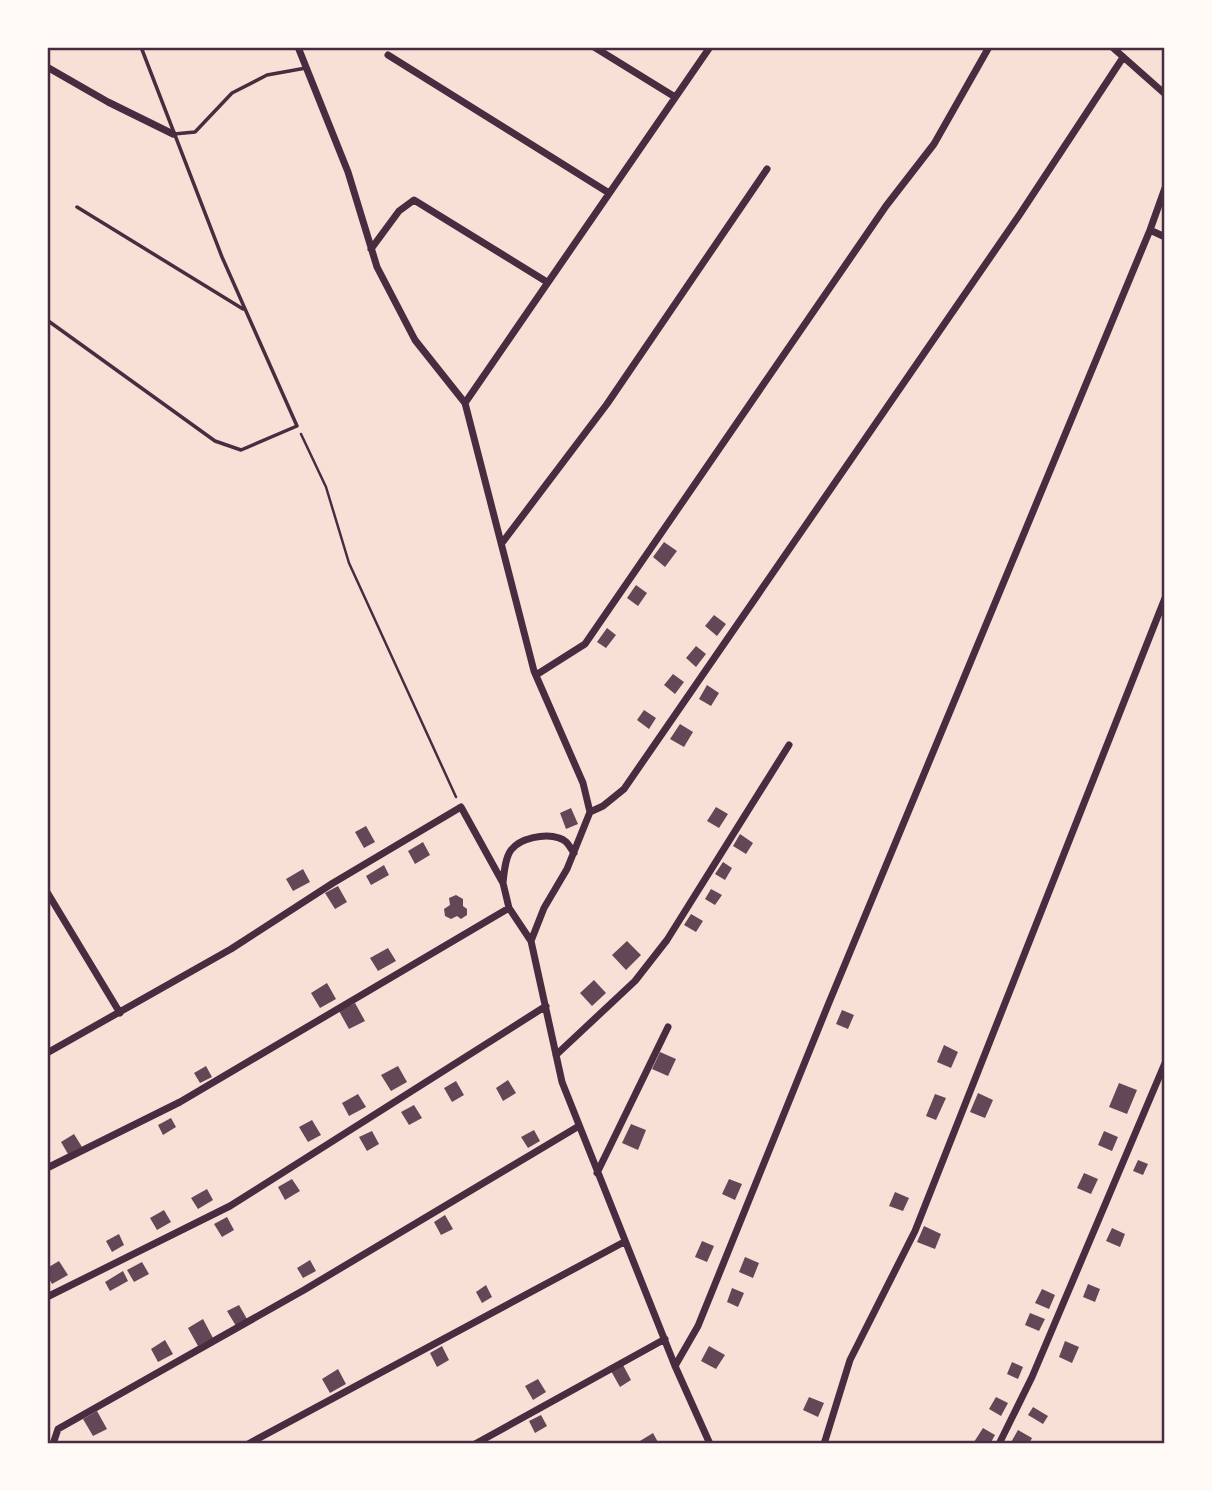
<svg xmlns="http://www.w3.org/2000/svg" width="1212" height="1491" viewBox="0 0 1212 1491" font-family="Overpass,sans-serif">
  <rect width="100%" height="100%" fill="#f7e1d7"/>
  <path fill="#644757" d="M664,542L677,551L665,567L653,557Z
    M636,585L647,593L638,606L627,598Z
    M714,615L726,624L717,636L705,626Z
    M607,628L616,635L606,648L597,642Z
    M696,646L706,654L696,667L686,658Z
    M673,674L684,682L675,694L664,685Z
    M707,685L719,693L711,706L699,699Z
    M644,710L656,718L649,729L637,720Z
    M680,724L693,732L684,747L670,739Z
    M716,807L728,814L719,828L707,821Z
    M571,808L578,824L566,829L560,813Z
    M366,826L375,842L364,848L355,832Z
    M740,834L753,843L746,854L733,846Z
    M423,842L430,855L415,864L408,851Z
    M723,862L732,868L725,880L715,874Z
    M384,865L389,875L371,885L366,876Z
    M303,869L310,882L293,891L286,879Z
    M338,886L347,902L335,909L325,893Z
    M711,889L722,895L715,905L705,899Z
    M456,895L463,899V906L467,909V915L461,919L457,916L451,919L445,916L444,909L450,905L449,898Z
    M691,914L703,921L696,932L684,925Z
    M627,941L641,955L626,970L612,955Z
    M388,948L396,961L378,971L370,958Z
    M594,980L606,993L592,1006L580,993Z
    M327,983L336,999L320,1008L311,993Z
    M355,1003L365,1021L349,1029L339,1011Z
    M842,1010L854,1015L848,1029L836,1024Z
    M944,1045L958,1052L951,1068L937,1062Z
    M660,1052L676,1059L668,1076L652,1069Z
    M206,1066L212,1077L200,1083L194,1073Z
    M398,1066L407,1082L391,1091L381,1075Z
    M508,1080L516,1093L503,1101L496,1088Z
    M456,1081L464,1095L452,1102L444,1088Z
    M1119,1083L1137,1090L1127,1114L1109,1107Z
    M978,1093L993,1100L985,1118L970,1112Z
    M358,1094L366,1107L349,1116L342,1103Z
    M935,1094L946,1098L936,1120L926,1116Z
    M414,1105L422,1118L409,1125L401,1112Z
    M171,1118L176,1127L163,1135L158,1125Z
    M312,1120L321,1135L308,1142L299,1127Z
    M631,1124L646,1130L638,1150L622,1143Z
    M534,1130L540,1141L528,1148L521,1137Z
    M372,1131L379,1144L367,1151L359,1137Z
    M1104,1131L1118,1137L1112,1151L1098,1145Z
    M74,1134L82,1147L68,1154L61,1142Z
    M1138,1160L1148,1164L1143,1175L1133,1171Z
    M1084,1173L1098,1179L1091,1194L1077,1188Z
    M292,1179L300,1191L285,1200L278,1187Z
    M729,1179L742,1184L735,1200L722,1194Z
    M207,1189L213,1200L198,1209L191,1198Z
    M895,1192L909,1198L903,1211L889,1206Z
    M164,1210L171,1222L157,1230L150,1218Z
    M445,1215L453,1229L441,1235L434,1222Z
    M227,1217L234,1230L222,1237L214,1224Z
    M924,1226L941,1234L935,1249L917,1242Z
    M1112,1228L1125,1234L1120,1247L1106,1241Z
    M119,1234L124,1245L112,1252L106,1241Z
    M702,1241L714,1246L707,1262L695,1257Z
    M745,1257L759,1263L753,1278L739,1272Z
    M310,1260L316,1271L303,1278L297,1268Z
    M59,1261L68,1275L52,1284L47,1275V1268Z
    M142,1262L149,1274L134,1282L127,1270Z
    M123,1271L128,1281L110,1291L105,1282Z
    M1088,1284L1100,1289L1095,1302L1083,1297Z
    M486,1285L492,1297L482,1303L476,1292Z
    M732,1288L744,1293L738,1307L727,1302Z
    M1042,1289L1055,1295L1049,1309L1035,1303Z
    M239,1305L247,1319L236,1326L227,1311Z
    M1030,1313L1045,1319L1039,1331L1025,1325Z
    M203,1319L213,1338L198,1346L188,1328Z
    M165,1340L173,1354L158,1362L151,1349Z
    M1065,1341L1079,1347L1072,1363L1059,1357Z
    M442,1346L449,1360L437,1367L430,1353Z
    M709,1346L725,1355L716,1369L701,1361Z
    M1012,1362L1023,1367L1018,1379L1007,1374Z
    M623,1365L631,1380L620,1387L611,1371Z
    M338,1369L346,1384L330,1393L322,1379Z
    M538,1379L546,1392L533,1400L525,1386Z
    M809,1397L824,1403L818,1417L803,1410Z
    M996,1397L1008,1403L1001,1416L989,1409Z
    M1033,1407L1048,1416L1043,1424L1028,1415Z
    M97,1411L107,1429L93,1436L83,1419Z
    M541,1415L547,1426L535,1433L529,1421Z
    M983,1428L995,1435L990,1444L974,1442Z
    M1018,1430L1032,1438L1029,1444H1010Z
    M653,1433L659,1444H635Z"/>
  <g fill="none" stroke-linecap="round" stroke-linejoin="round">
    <path stroke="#4a2c40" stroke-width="2.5" d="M301,434L326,487L349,563L456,797"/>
    <path stroke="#4a2c40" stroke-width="3.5" d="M174,134L195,132L232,93L267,75L306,68
      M77,207L243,309
      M47,320L215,441L241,450L297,426L222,257L141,47"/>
    <path stroke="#4a2c40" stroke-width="7" d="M298,47L348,172L377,267L415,340L465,403L534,671L583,783L590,812L567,869L544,908L531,941L562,1082L675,1366L710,1444
      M594,47L675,97
      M1112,47L1165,94
      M388,55L609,193
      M47,67L108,102L173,134
      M1150,230L1165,237
      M371,249L399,211L414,200L547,282
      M465,403L710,47
      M502,543L607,404L767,169
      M536,675L585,644L886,206L934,144L989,47
      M590,812L603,806L624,789L1020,214L1122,59
      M503,883C504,873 505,858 511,850C520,838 545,833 559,838C567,840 569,846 574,853
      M47,892L120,1013
      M47,1053L231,949L333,883L461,807L503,883L509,908
      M556,1055L635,981L667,940L789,745
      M47,1168L180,1102L509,908L531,941
      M597,1173L668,1027
      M47,1297L230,1206L546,1006
      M675,1366L698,1326L828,1005L1150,230L1165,188
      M53,1444L58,1429L304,1290L579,1126
      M248,1444L624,1242
      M475,1444L665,1339
      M824,1444L850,1360L915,1231L1165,598
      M999,1444L1032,1377L1165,1063"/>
  </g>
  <rect width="1212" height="1491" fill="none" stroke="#fffaf5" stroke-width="98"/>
  <rect x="49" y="49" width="1114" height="1393" fill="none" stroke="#4a2c40" stroke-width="2.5"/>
</svg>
